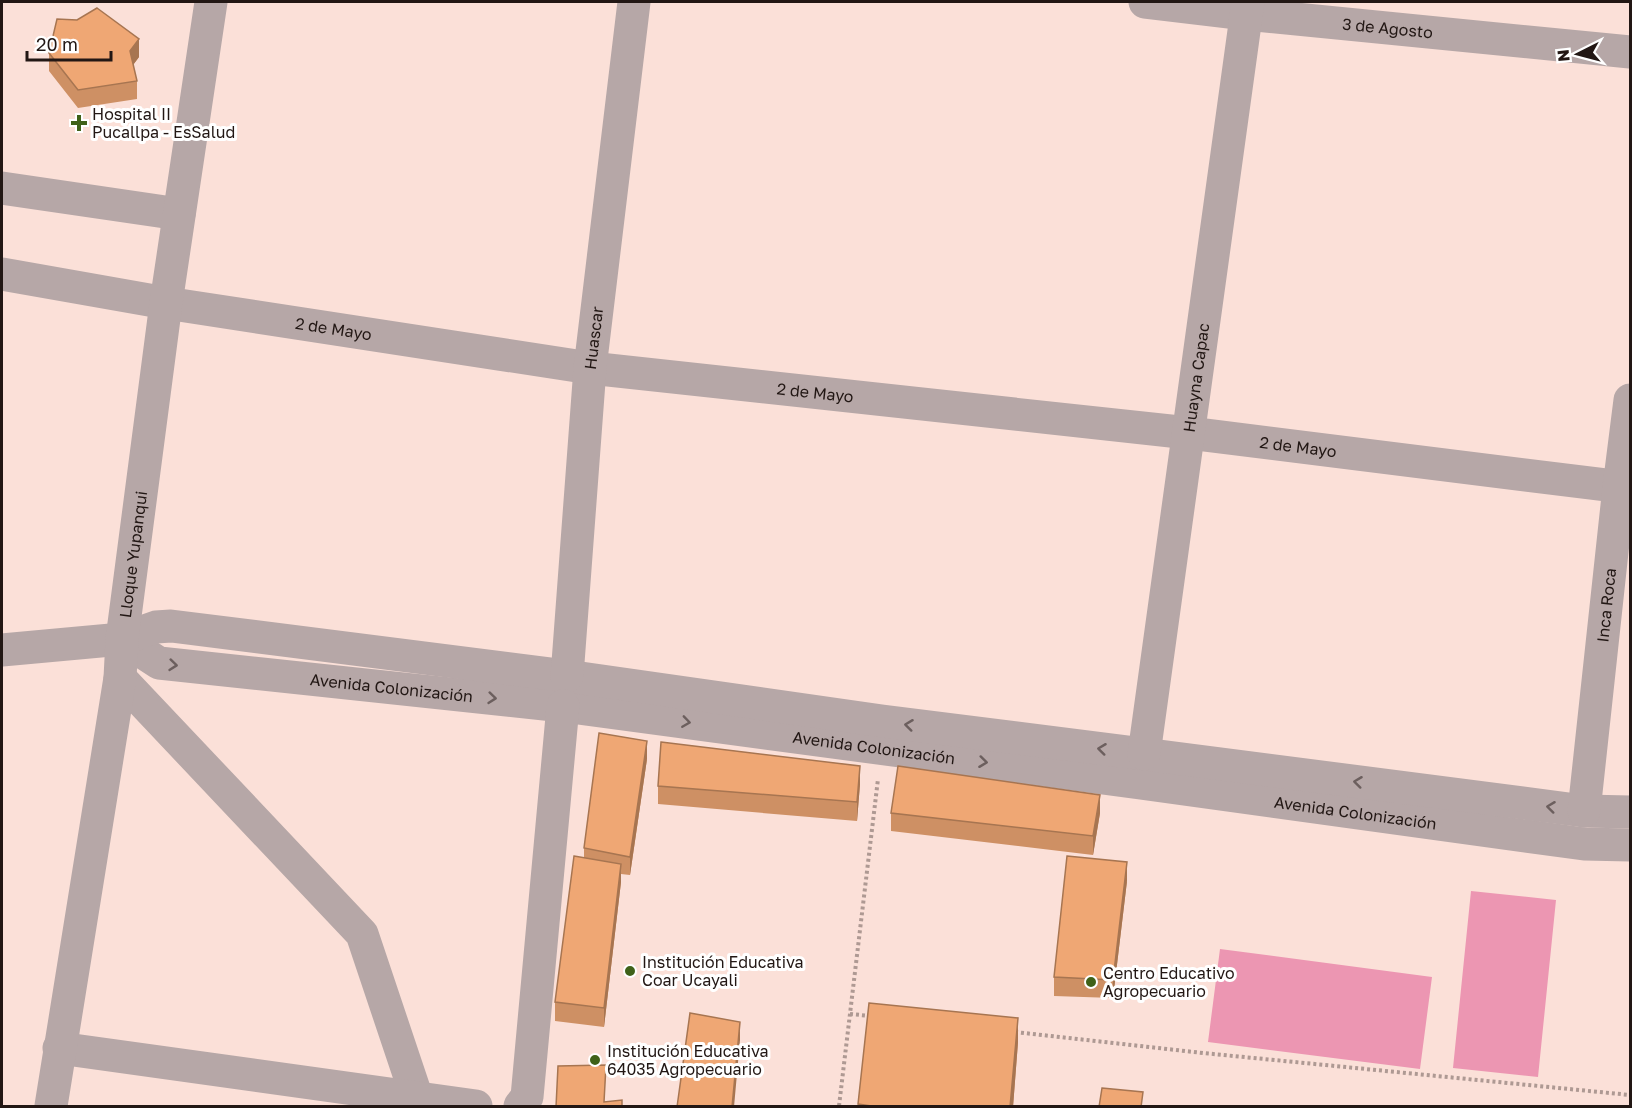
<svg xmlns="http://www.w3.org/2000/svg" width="1632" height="1108" viewBox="0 0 1632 1108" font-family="'Golos Text',sans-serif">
  <rect width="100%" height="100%" fill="#fbe0d8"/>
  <path fill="#ec96b2" d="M1471,891L1556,900L1538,1077L1453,1068Z
    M1220,949L1432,977L1420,1069L1208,1042Z"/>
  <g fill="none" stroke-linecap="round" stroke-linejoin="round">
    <path stroke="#ae9993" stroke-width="4" stroke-dasharray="3 3" stroke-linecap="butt" d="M850,1014L871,1016
      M1015,1032L1203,1053L1630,1095
      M839,1106L878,779"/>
    <g stroke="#b6a7a7" stroke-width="33">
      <path id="s1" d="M1145,2L1246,14L1630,52"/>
      <path d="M2,188L179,214"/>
      <path id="s2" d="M2,274L166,303L590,368L1189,433L1630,488"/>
      <path id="s3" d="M122,639L159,663L563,706L1140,783L1584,844L1630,845"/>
      <path d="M2,650L122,639L156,627L171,626L567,676L882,721L1144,754L1584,811L1630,812"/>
      <path id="s4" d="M567,676L590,368L634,2"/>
      <path d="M120,678L362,934L417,1098L418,1106"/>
      <path id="s5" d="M1144,754L1248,2"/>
      <path id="s6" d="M1584,811L1619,487L1630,400"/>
      <path d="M59,1048L476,1106"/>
      <path id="s7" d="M51,1106L120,678L122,639L166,303L211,2"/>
      <path d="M520,1106L527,1097L563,706"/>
    </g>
  </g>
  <path fill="#ce9064" d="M49,53L139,57L133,65L137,81V99L78,108L49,71Z
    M647,759L630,875L621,874V882L604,1027L555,1021V1002L584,857V848Z
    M860,784L857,821L658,804V786Z
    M891,813H1100L1093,855L891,831Z
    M1127,881L1113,998L1054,996V977Z
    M869,1003L1018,1042L1013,1107H858Z"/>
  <path fill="#a77551" d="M139,39V57L130,69V51Z
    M647,741V759L630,875V857Z
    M860,766V784L857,821V802Z
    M1100,795V813L1093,855V836Z
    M1127,862V881L1113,998V980Z
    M621,864V882L604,1027V1008Z
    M1018,1018V1042L1013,1107H1010Z
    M740,1022V1040L734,1107H732Z"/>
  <path fill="#efa774" stroke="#a77551" stroke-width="1.5" d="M97,8L139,39L130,51L137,81L78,90L49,53L57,19L77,20Z
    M599,733L647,741L630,857L584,848Z
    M661,742L860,766L857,802L658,786Z
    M898,766L1100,795L1093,836L891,813Z
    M574,856L621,864L604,1008L555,1002Z
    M1067,856L1127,862L1113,980L1054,977Z
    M869,1003L1018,1018L1010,1107H878L858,1104Z
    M690,1013L740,1022L732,1107H677Z
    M606,1065L604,1102L622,1100V1107H556L558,1066Z
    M1102,1088L1143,1092L1141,1107H1099Z"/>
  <defs><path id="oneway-chevron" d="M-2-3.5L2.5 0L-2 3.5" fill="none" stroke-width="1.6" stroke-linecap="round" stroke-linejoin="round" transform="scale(1.5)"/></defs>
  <g stroke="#6c5f5e">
    <use href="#oneway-chevron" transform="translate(173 665) rotate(6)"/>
    <use href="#oneway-chevron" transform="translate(492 698) rotate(6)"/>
    <use href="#oneway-chevron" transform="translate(686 722) rotate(8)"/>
    <use href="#oneway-chevron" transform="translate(909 725) rotate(-173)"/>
    <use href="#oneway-chevron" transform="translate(1102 749) rotate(-173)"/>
    <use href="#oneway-chevron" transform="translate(983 762) rotate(7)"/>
    <use href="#oneway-chevron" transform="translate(1358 782) rotate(-173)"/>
    <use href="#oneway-chevron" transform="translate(1551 807) rotate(-173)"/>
  </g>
  <g fill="#3f6118" stroke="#fff" stroke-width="2">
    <path d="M76 114h6v6h6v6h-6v6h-6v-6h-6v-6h6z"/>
    <circle cx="630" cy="971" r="6"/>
    <circle cx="1091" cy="982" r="6"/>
    <circle cx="595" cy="1060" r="6"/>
  </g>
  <g text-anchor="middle" stroke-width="6" stroke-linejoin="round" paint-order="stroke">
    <g font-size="16" fill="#221714" stroke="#fff">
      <text dy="6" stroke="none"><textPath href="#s1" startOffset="244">3 de Agosto</textPath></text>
      <text dy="6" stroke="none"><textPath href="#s2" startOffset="336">2 de Mayo</textPath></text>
      <text dy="6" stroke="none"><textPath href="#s4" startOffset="339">Huascar</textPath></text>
      <text dy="6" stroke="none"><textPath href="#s5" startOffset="380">Huayna Capac</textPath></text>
      <text dy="6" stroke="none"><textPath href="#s2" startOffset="822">2 de Mayo</textPath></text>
      <text dy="6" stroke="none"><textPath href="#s2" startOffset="1308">2 de Mayo</textPath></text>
      <text dy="6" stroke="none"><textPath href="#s7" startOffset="558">Lloque Yupanqui</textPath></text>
      <text dy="6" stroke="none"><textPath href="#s6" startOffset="207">Inca Roca</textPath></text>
      <text dy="6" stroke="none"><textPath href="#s3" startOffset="278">Avenida Colonización</textPath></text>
      <text dy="6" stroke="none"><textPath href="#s3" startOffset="764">Avenida Colonización</textPath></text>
      <text dy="6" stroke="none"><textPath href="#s3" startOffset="1250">Avenida Colonización</textPath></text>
    </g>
    <g font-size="16" fill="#221714" stroke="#fff" text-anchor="start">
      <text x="92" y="120">Hospital II<tspan x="92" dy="18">Pucallpa - EsSalud</tspan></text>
      <text x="642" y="968">Institución Educativa<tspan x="642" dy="18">Coar Ucayali</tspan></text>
      <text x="1103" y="979">Centro Educativo<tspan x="1103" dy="18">Agropecuario</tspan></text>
      <text x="607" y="1057">Institución Educativa<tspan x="607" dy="18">64035 Agropecuario</tspan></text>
    </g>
  </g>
  <rect width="1632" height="1108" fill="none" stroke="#221714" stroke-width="6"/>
  <g transform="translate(1578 54) rotate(264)" stroke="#ffffff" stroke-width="4.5" paint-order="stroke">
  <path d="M0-4.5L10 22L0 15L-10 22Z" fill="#221714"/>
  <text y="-9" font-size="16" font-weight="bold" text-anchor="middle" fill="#221714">N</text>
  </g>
  <path d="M27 51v9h84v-9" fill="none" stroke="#221714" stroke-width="3"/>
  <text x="36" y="51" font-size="18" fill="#221714" stroke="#ffffff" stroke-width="4.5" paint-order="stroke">20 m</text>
</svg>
